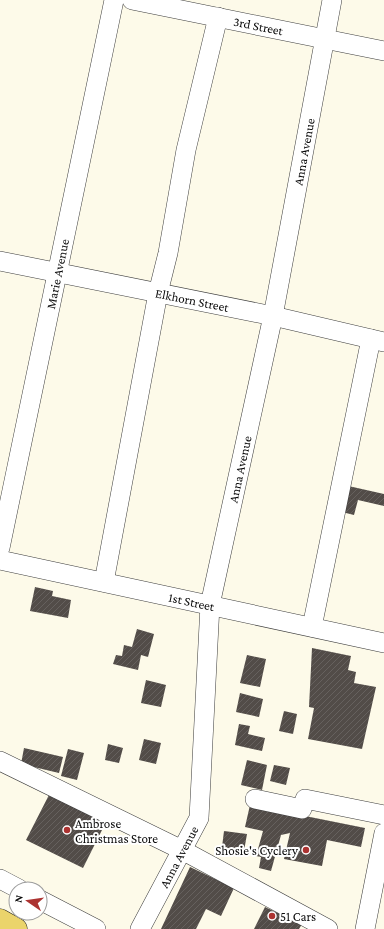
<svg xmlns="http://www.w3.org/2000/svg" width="384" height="929" viewBox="0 0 384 929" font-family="'Crimson Pro',serif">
  <defs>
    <pattern id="building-hatch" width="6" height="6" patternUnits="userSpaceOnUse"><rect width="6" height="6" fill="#524c48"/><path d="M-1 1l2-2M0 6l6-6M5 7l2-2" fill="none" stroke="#66615e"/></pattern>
  </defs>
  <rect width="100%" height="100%" fill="#fdfae9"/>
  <path fill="url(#building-hatch)" d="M344,485L384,494V506L358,500L354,515L338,511Z
    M35,587L53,591L52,596L71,600L68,618L30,611Z
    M137,629L154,634L148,657L141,655L138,670L113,664L116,655L122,656L124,645L132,647Z
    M312,648L351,656L348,670L356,672L354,683L376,687L362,749L308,739L314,708L309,707Z
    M247,655L266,659L260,687L240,683Z
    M146,680L166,685L161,707L141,703Z
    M240,693L263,699L259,717L236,712Z
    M284,711L297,714L293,734L279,731Z
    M239,724L250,726L248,734L265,738L262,751L235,745Z
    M144,739L161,743L156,764L139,760Z
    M108,744L123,748L119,763L105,760Z
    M24,748L63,757L59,773L21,764Z
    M68,749L84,753L77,780L61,776Z
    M247,760L267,765L262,790L241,785Z
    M274,765L290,768L286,785L270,781Z
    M51,791L107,820L83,868L26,840Z
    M250,805L365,828L361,847L327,840L322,866L284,859L290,833L281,835L271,871L259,868L261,857L256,856L263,831L245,827Z
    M224,831L247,834L244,851L222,847Z
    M190,867L234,888L221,916L206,909L196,929H161Z
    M265,907L302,924L299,929H254Z"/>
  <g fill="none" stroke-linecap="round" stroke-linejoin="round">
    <g stroke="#3d3d3d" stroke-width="20">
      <g id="minor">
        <path id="s1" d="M132,0L384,51"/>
        <path id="s2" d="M0,261L273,316L384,342"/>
        <path id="s3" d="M0,548L114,0"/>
        <path id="s4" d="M0,560L384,643"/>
        <path d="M104,582L158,293L168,253L186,150L218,17"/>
        <path d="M312,627L371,339"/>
        <path d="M0,761L182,850L328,929"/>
        <path d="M255,799L302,809L305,799L384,815"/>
        <path d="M0,879L19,889"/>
        <path d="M40,900L96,929"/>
        <path id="s5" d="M140,929L199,818L210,605L273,316L332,0"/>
        <path d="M365,929L384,833"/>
      </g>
    </g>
    <g stroke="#1b1b1b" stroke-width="23">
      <path id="major" d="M0,920L16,929"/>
    </g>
    <use href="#minor" stroke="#fff" stroke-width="19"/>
    <use href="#major" stroke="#ebd46b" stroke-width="22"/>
  </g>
  <g fill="#ac3331" stroke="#fff" stroke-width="1.5">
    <circle cx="67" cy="830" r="4"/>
    <circle cx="306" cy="850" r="4"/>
    <circle cx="272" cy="916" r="4"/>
  </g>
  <g text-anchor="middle" stroke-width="4" stroke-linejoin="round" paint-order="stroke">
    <g font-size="13" fill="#0a0a0a" stroke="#fff">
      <text dy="5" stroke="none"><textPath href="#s1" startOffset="129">3rd Street</textPath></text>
      <text dy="5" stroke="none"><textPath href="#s5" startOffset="802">Anna Avenue</textPath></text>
      <text dy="5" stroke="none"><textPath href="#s3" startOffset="280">Marie Avenue</textPath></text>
      <text dy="5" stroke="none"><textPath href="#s2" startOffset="196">Elkhorn Street</textPath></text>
      <text dy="5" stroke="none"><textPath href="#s5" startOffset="478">Anna Avenue</textPath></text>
      <text dy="5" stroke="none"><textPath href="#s4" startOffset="196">1st Street</textPath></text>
      <text dy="5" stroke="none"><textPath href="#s5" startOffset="82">Anna Avenue</textPath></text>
    </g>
    <g font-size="13" fill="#0a0a0a" stroke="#fff" text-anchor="start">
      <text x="75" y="828">Ambrose<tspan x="75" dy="15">Christmas Store</tspan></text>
      <text x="298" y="855" text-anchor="end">Shosie's Cyclery</text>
      <text x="280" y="921">51 Cars</text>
    </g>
  </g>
  <g transform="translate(28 901) rotate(283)"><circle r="19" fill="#ffffff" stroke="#9d9d9d"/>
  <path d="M0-3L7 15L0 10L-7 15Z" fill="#ac3331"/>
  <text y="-6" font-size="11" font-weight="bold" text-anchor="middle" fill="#0a0a0a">N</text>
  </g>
</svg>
